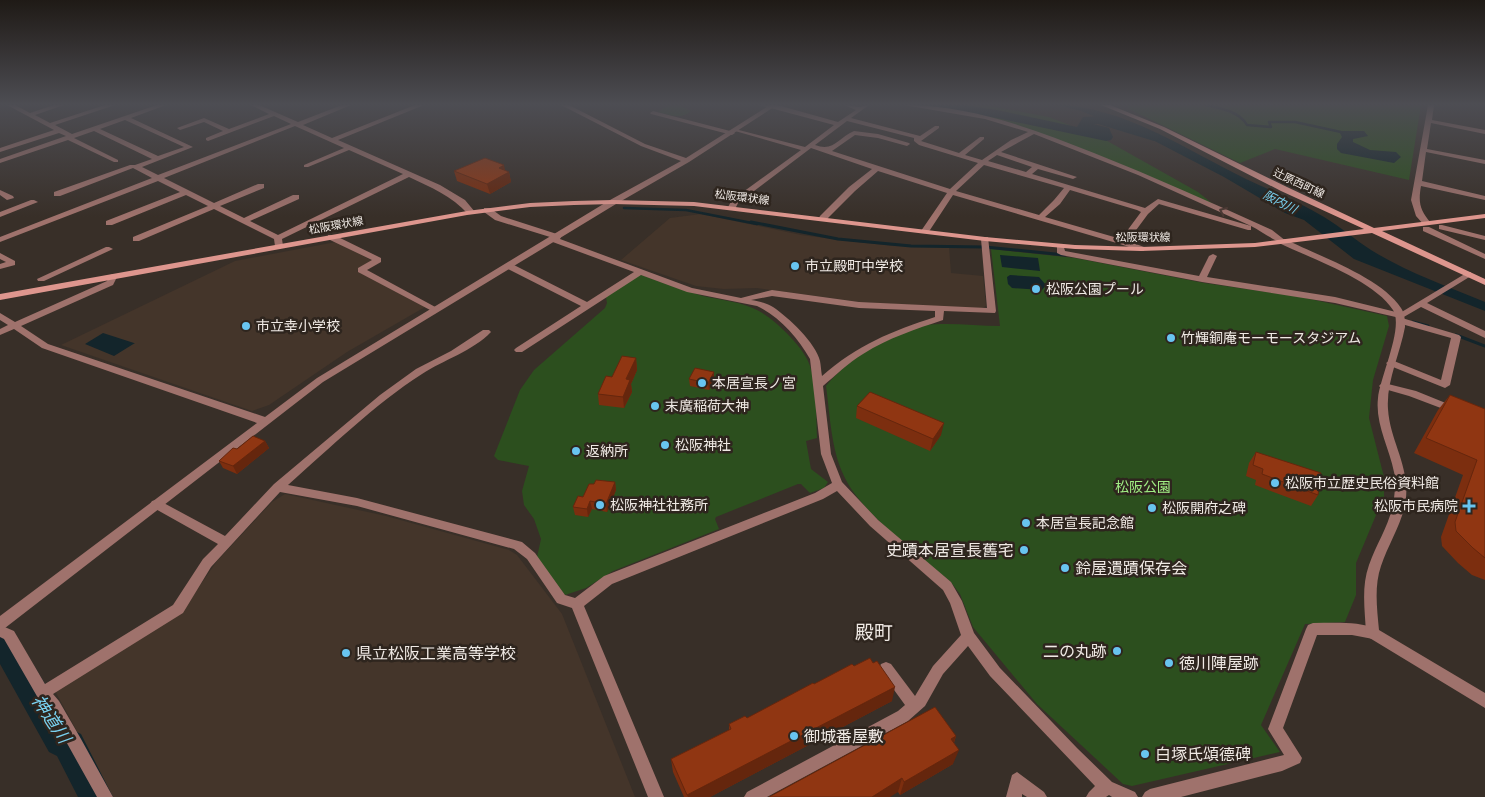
<svg xmlns="http://www.w3.org/2000/svg" width="1485" height="797" viewBox="0 0 1485 797" font-family="'Varela Round','Noto Sans JP',sans-serif">
  <rect width="100%" height="100%" fill="#382f28"/>
  <path fill="#44352a" d="M701,214L801,235L857,242L893,246L949,247L951,273L983,276L986,306L980,309L860,302L757,288L724,289L696,286L621,260L670,218Z
    M336,242L373,261L357,271L425,307L347,352L269,405L252,411L61,345L235,261Z
    M285,494L386,516L509,550L517,555L562,614L635,797H113L55,691L187,604L217,561L272,502Z"/>
  <path fill="#2c4f1e" d="M669,105H678L691,111C681,120 670,115 658,112Z
    M915,105H985L1049,117L1102,138L1198,192L1213,204L1006,121L958,111Z
    M1126,105H1421L1409,180L1275,149L1240,163L1129,109Z
    M991,249L1075,258L1204,283L1301,297L1387,316L1389,326L1373,380L1369,418L1384,477V496L1356,563V595L1345,622L1305,624L1261,725L1280,752L1132,786L1123,784L1037,704L973,627L960,594L950,581C919,555 860,512 844,476C831,449 830,415 826,386C847,360 892,329 926,325C950,322 976,326 1000,326Z
    M642,275C662,283 682,290 703,296C721,300 743,302 759,311C775,320 805,348 810,366C817,386 816,416 817,438L806,441L811,469L828,482L824,488L810,493L801,484H798L716,517L715,519L719,529L613,571L586,588L565,595L537,557L541,539L534,519L524,505L522,491L529,466L498,460L494,456L520,390L534,370L605,308L607,303L606,297L637,276Z"/>
  <path fill="#13252b" d="M1057,105C1120,105 1189,151 1246,179C1272,191 1299,202 1324,217C1341,227 1355,240 1371,250C1406,272 1447,286 1485,302V311L1354,259L1304,220L1285,213L1224,177L1147,137L1081,111Z
    M1339,131H1364L1368,136L1353,139V142L1370,150L1396,152L1401,157L1394,163L1341,153L1337,149V144L1342,137Z
    M1000,255L1038,258L1040,271L1002,267Z
    M1010,275L1039,277L1046,285L1042,290L1012,288L1008,284L1007,277Z
    M103,333L134,343H135L114,356L85,344Z"/>
  <g fill="none" stroke-linecap="round" stroke-linejoin="round">
    <path stroke="#13252b" stroke-width="2.5" d="M1206,105C1220,108 1239,111 1247,125L1271,127L1269,122H1295L1341,132
      M624,208L686,210L757,224"/>
    <path stroke="#13252b" stroke-width="3" d="M751,222L838,239L911,246L985,247L1065,255
      M1413,322L1428,326
      M1456,335L1485,346"/>
    <path fill="#13252b" fill-rule="evenodd" d="M927,105H964L997,110L1077,127L1083,117L1099,116L1159,134L1161,137L1159,140L1154,141L1098,124H1094L1109,128L1113,137L1111,140L1106,141L997,118L934,109Z
      M4,630L15,634L73,730L81,734L113,797H78L57,756L49,752L0,664V631Z"/>
    <path fill="#9f726c" fill-rule="evenodd" d="M7,105H15L30,113L54,105H64L35,115L50,123L105,105H115L55,125L72,134L157,105H166L131,118L193,147L142,167L158,175L291,124L274,116L208,141L206,140V138L223,131L204,122L180,130L177,128L204,118L229,129L269,114L251,105H259L298,122L342,105H351L303,125L332,138L415,105H424L338,140L440,185L465,200L475,212L474,214H468C452,196 430,187 409,177L282,239L283,246L279,248L275,246L274,239L214,209L139,241H133V237L208,206L186,195L112,225H106V221L180,192L158,181L0,242V237L152,178L133,168L60,196H54V192L130,165H135L152,159L94,131L74,138L118,160V162H114L68,140L0,163V159L66,136L59,133L0,152V148L54,130ZM125,120L184,147L158,156L100,129ZM295,126L344,148L304,165V167H308L349,150L403,174L278,235L250,221L299,199V195H293L244,218L220,206L264,188V184H258L214,203L164,178Z
      M759,105L781,106L838,122L856,110L844,105L859,107L869,105L851,118L920,136L935,126H939V128L921,141L959,153L980,137H984V139L965,155L982,160L1011,140L1028,132L985,119L904,105C971,105 1033,129 1094,153C1154,177 1213,203 1272,230L1286,241L1282,243C1271,239 1261,231 1251,226V230H1248L1159,204L1148,214L1128,241L1144,247V251H1141L1120,244L953,195L928,233H925L921,231L947,193L878,171L855,191L826,220H823L819,218L820,216L849,187L872,169L811,148L738,203L735,209H729L728,207L732,200L801,150L735,131V129L805,147L834,125ZM847,121L914,138V141L919,145L978,163L950,189L832,151L855,135L878,138L907,146L910,144L909,143L878,134L854,131C838,138 834,152 815,145ZM1034,134L1138,175L1251,226L1158,199L1145,208L1032,174L1038,169L1073,179L1077,177L1001,152ZM997,155L1032,167L1026,172L988,161ZM984,165L1064,188L1054,200L1039,215L956,191ZM1070,190L1137,210L1141,212L1121,239L1045,217L1060,204Z
      M1428,105H1434L1432,120L1485,130V134L1431,123L1427,149L1485,160V164L1426,152L1422,181L1485,196V200L1421,186C1418,203 1420,210 1431,223L1427,225H1424L1416,216L1411,200Z
      M653,111L734,132L735,133L732,135L651,114L650,113Z
      M0,190L13,196L14,198L7,200L0,195Z
      M31,200H34L38,202L0,217V212Z
      M484,208H490L501,216L560,235L561,237L560,239L692,288L741,298L772,290L859,302L987,308L981,239L982,237H988L996,311L995,313L944,311L943,320C916,329 888,338 863,354C848,363 836,375 823,386L831,454L842,482L878,520L951,582L962,601L974,633L1000,668L1077,748L1112,782L1135,792L1138,797H1112L1109,795L1106,797H1086L1089,792L1095,786L990,676L968,646L943,674L925,706L908,721L767,797H744L747,792L898,711L905,705L881,672L879,668L881,664L886,662L891,664L915,696L933,666L961,635L950,603L943,590L870,526L837,491L823,499L612,584L584,606L664,797H648L572,608L557,603L527,559L514,549L357,506L280,492L211,567L183,613L53,694L59,701L81,739L113,797H97L49,711L38,698L4,639L0,637V625L14,631L45,684L173,605L203,559L218,544L152,507L150,504L152,501L156,500L160,501L225,536L274,484L380,395L416,369L451,351L483,330H489L491,332C473,351 443,360 422,374C375,404 330,448 288,485L357,498L522,542L535,553L565,595L575,598L604,576L815,493L832,483L821,454L810,359C798,338 780,317 757,306L687,292L641,275L522,352H516L514,350L516,348L581,306L506,268V264H512L587,302L634,272L550,241V237L495,220L484,212ZM772,296L859,308L935,311V317C892,331 857,345 822,376C821,371 821,366 820,361C816,343 788,317 773,307C766,303 759,301 751,300Z
      M1439,225H1442L1485,236V240L1439,229Z
      M1423,227H1429L1485,254V259L1423,231Z
      M328,235H334L381,258V262L367,270L439,309L438,311H432L358,272V268L372,260L328,239Z
      M1057,244H1063L1065,251L1199,276L1209,256L1213,254L1217,256L1207,277L1335,297L1400,313L1468,272H1471V276L1427,303L1485,331V338L1421,307L1402,318L1459,335L1461,337L1450,385L1445,388L1388,365L1386,363L1391,360L1394,361L1441,380L1451,338L1398,323L1397,321L1400,318L1335,303L1202,282L1061,255L1057,253Z
      M106,247H109L113,249L44,281H38L37,279Z
      M0,253L15,261V265L0,269V264L6,262L0,259Z
      M113,274L117,277L113,285L21,326L48,344L268,418L269,421L268,424H260L42,348L14,329L0,335V329L8,325L0,320V313L15,322L107,281L110,275Z
      M1384,383L1416,391L1458,408L1459,410L1454,413L1409,396L1381,388L1379,386L1381,384Z
      M1313,623C1335,623 1357,621 1378,629L1380,633L1378,637L1373,639L1352,635H1317L1283,728L1302,758L1300,763L1282,771L1181,797H1142L1145,792L1150,789L1284,755L1268,729L1306,629L1308,625Z
      M1017,772L1044,792L1047,797H1027L1022,794V797H1006L1012,775Z"/>
    <path fill="#9f726c" fill-rule="evenodd" d="M561,105H569L645,144L686,158L770,105H777L689,162L616,204L323,382L5,628L0,630V616L317,378L610,200L681,161L641,146Z
      M1279,239H1285C1318,256 1381,277 1401,308C1405,314 1405,321 1405,327C1400,354 1386,382 1388,409C1390,441 1409,464 1406,498C1403,523 1389,542 1381,566C1374,586 1377,609 1379,630L1485,693V708L1368,637L1366,633C1365,611 1361,587 1369,565C1377,542 1391,523 1394,498C1395,490 1396,480 1394,472C1389,447 1375,424 1378,398C1380,377 1404,327 1393,310C1374,280 1310,258 1279,243Z"/>
    <path fill="#de968e" fill-rule="evenodd" d="M1101,105H1110L1164,127L1287,187L1374,228L1485,214V218L1382,231L1485,279V285L1372,233L1255,247L1141,251L1075,249L985,241L694,206L613,204L574,205L530,207L467,215L0,300V294L467,211L530,203L574,201L613,200L694,202L985,237L1075,245L1141,247L1255,243L1364,229L1281,191L1160,129Z"/>
  </g>
  <path fill="#7c2e0f" d="M454,171L509,172L511,182L490,194L457,181Z
    M636,358L637,370L631,384L632,392L624,408L599,405L598,394L612,377Z
    M714,372V379L709,390L690,386L689,379Z
    M1450,395L1485,409V580L1472,575L1458,563L1442,546L1441,537L1463,475L1414,453L1438,410Z
    M857,406L941,435L930,451L856,418Z
    M265,441L269,448L237,474L223,468L219,461L237,449Z
    M1256,452L1318,495L1311,506L1255,485L1256,480L1246,476L1249,463Z
    M615,482L616,490L607,512L592,509L588,517L575,515L573,507L594,484Z
    M873,663L892,701L710,797H684L673,772L671,759L729,730V724L747,718L814,684L854,666Z
    M956,736L954,743L953,764L900,795L898,792L769,797Z"/>
  <path fill="#65260d" d="M504,165L506,174L509,172L511,182L490,194L487,184L499,168Z
    M636,358L637,370L631,384L632,392L624,408L623,397L626,379Z
    M714,372V379L709,390L708,383Z
    M944,423L941,435L930,451L933,439Z
    M265,441L269,448L237,474L233,466Z
    M615,482L616,490L607,512L606,504Z
    M590,501L592,509L588,517L587,509Z
    M895,687L892,701L710,797H688L687,795Z
    M956,736L951,750V739Z
    M959,750L953,764L900,795L904,782Z
    M902,778L898,792L890,797H872Z"/>
  <path fill="#903612" stroke="#65260d" d="M485,158L504,165L499,168L509,172L487,184L454,171Z
    M622,356L636,358L626,379L630,380L623,397L598,394L606,376L612,377Z
    M695,368L714,372L708,383L689,379Z
    M870,392L944,423L933,439L857,406Z
    M1450,395L1485,409V558L1473,548L1456,531L1455,522L1477,460L1426,438Z
    M253,436L265,441L233,466L219,461L233,448L237,449Z
    M1256,452L1321,473L1318,495L1262,474L1263,469L1253,465Z
    M596,480L615,482L606,504L590,501L587,509L573,507L578,496L583,497L589,484H594Z
    M870,658L873,663L877,661L895,687L687,795L671,759L731,729L729,724L745,716L747,718L813,683L814,684L852,664L854,666Z
    M935,707L956,736L951,739L959,750L904,782L902,778L872,797H769Z"/>
  <defs><path id="oneway-chevron" d="M-2-3.5L2.5 0L-2 3.5" fill="none" stroke-width="1.6" stroke-linecap="round" stroke-linejoin="round" transform="scale(1.25)"/></defs>
  <use stroke="#4a3832" href="#oneway-chevron" transform="translate(1223 211) rotate(-155)"/>
  <linearGradient id="sky" x2="0" y2="1"><stop stop-color="#1f1a16"/><stop offset="0.48" stop-color="#4d4d53"/><stop offset="1" stop-color="#4d4d53" stop-opacity="0"/></linearGradient>
  <rect width="1485" height="217" fill="url(#sky)"/>
  <g fill="#68c4f0" stroke="#2e251e" stroke-width="2">
    <circle cx="795" cy="266" r="5"/>
    <circle cx="1036" cy="289" r="5"/>
    <circle cx="246" cy="326" r="5"/>
    <circle cx="1171" cy="338" r="5"/>
    <circle cx="702" cy="383" r="5"/>
    <circle cx="655" cy="406" r="5"/>
    <circle cx="665" cy="445" r="5"/>
    <circle cx="576" cy="451" r="5"/>
    <circle cx="1275" cy="483" r="5"/>
    <circle cx="600" cy="505" r="5"/>
    <path d="M1466.5 498.5h5v5h5v5h-5v5h-5v-5h-5v-5h5z"/>
    <circle cx="1152" cy="508" r="5"/>
    <circle cx="1026" cy="523" r="5"/>
    <circle cx="1024" cy="550" r="5"/>
    <circle cx="1065" cy="568" r="5"/>
    <circle cx="1117" cy="651" r="5"/>
    <circle cx="346" cy="653" r="5"/>
    <circle cx="1169" cy="663" r="5"/>
    <circle cx="794" cy="736" r="5"/>
    <circle cx="1145" cy="754" r="5"/>
  </g>
  <g text-anchor="middle" stroke-width="5" stroke-linejoin="round" paint-order="stroke">
    <g font-size="11" fill="#efe9e4" stroke="#2e251e">
      <text transform="translate(1299 183) rotate(25)" y="4">辻原西町線</text>
      <text transform="translate(742 197) rotate(7)" y="4">松阪環状線</text>
      <text transform="translate(336 225) rotate(-10)" y="4">松阪環状線</text>
      <text x="1143" y="241">松阪環状線</text>
    </g>
    <g font-size="12" font-style="italic" fill="#79d1f0" stroke="#2e251e">
      <text transform="translate(1280 202) rotate(27)" y="4">阪内川</text>
    </g>
    <g font-size="14" fill="#efe9e4" stroke="#2e251e" text-anchor="start">
      <text x="805" y="271">市立殿町中学校</text>
      <text x="1046" y="294">松阪公園プール</text>
      <text x="256" y="331">市立幸小学校</text>
      <text x="1181" y="343">竹輝銅庵モーモースタジアム</text>
      <text x="712" y="388">本居宣長ノ宮</text>
      <text x="665" y="411">末廣稲荷大神</text>
      <text x="675" y="450">松阪神社</text>
      <text x="586" y="456">返納所</text>
      <text x="1285" y="488">松阪市立歴史民俗資料館</text>
      <text x="610" y="510">松阪神社社務所</text>
      <text x="1458" y="511" text-anchor="end">松阪市民病院</text>
      <text x="1162" y="513">松阪開府之碑</text>
      <text x="1036" y="528">本居宣長記念館</text>
    </g>
    <g font-size="14" fill="#a0ee83" stroke="#2e251e">
      <text x="1143" y="492">松阪公園</text>
    </g>
    <g font-size="16" fill="#efe9e4" stroke="#2e251e" text-anchor="start">
      <text x="1014" y="556" text-anchor="end">史蹟本居宣長舊宅</text>
      <text x="1075" y="574">鈴屋遺蹟保存会</text>
      <text x="1107" y="657" text-anchor="end">二の丸跡</text>
      <text x="356" y="659">県立松阪工業高等学校</text>
      <text x="1179" y="669">徳川陣屋跡</text>
      <text x="804" y="742">御城番屋敷</text>
      <text x="1155" y="760">白塚氏頌德碑</text>
    </g>
    <g font-size="18" font-style="italic" fill="#79d1f0" stroke="#2e251e">
      <text transform="translate(51 719) rotate(56)" y="6">神道川</text>
    </g>
    <g font-size="19" fill="#efe9e4" stroke="#2e251e">
      <text x="874" y="639">殿町</text>
    </g>
  </g>
</svg>
